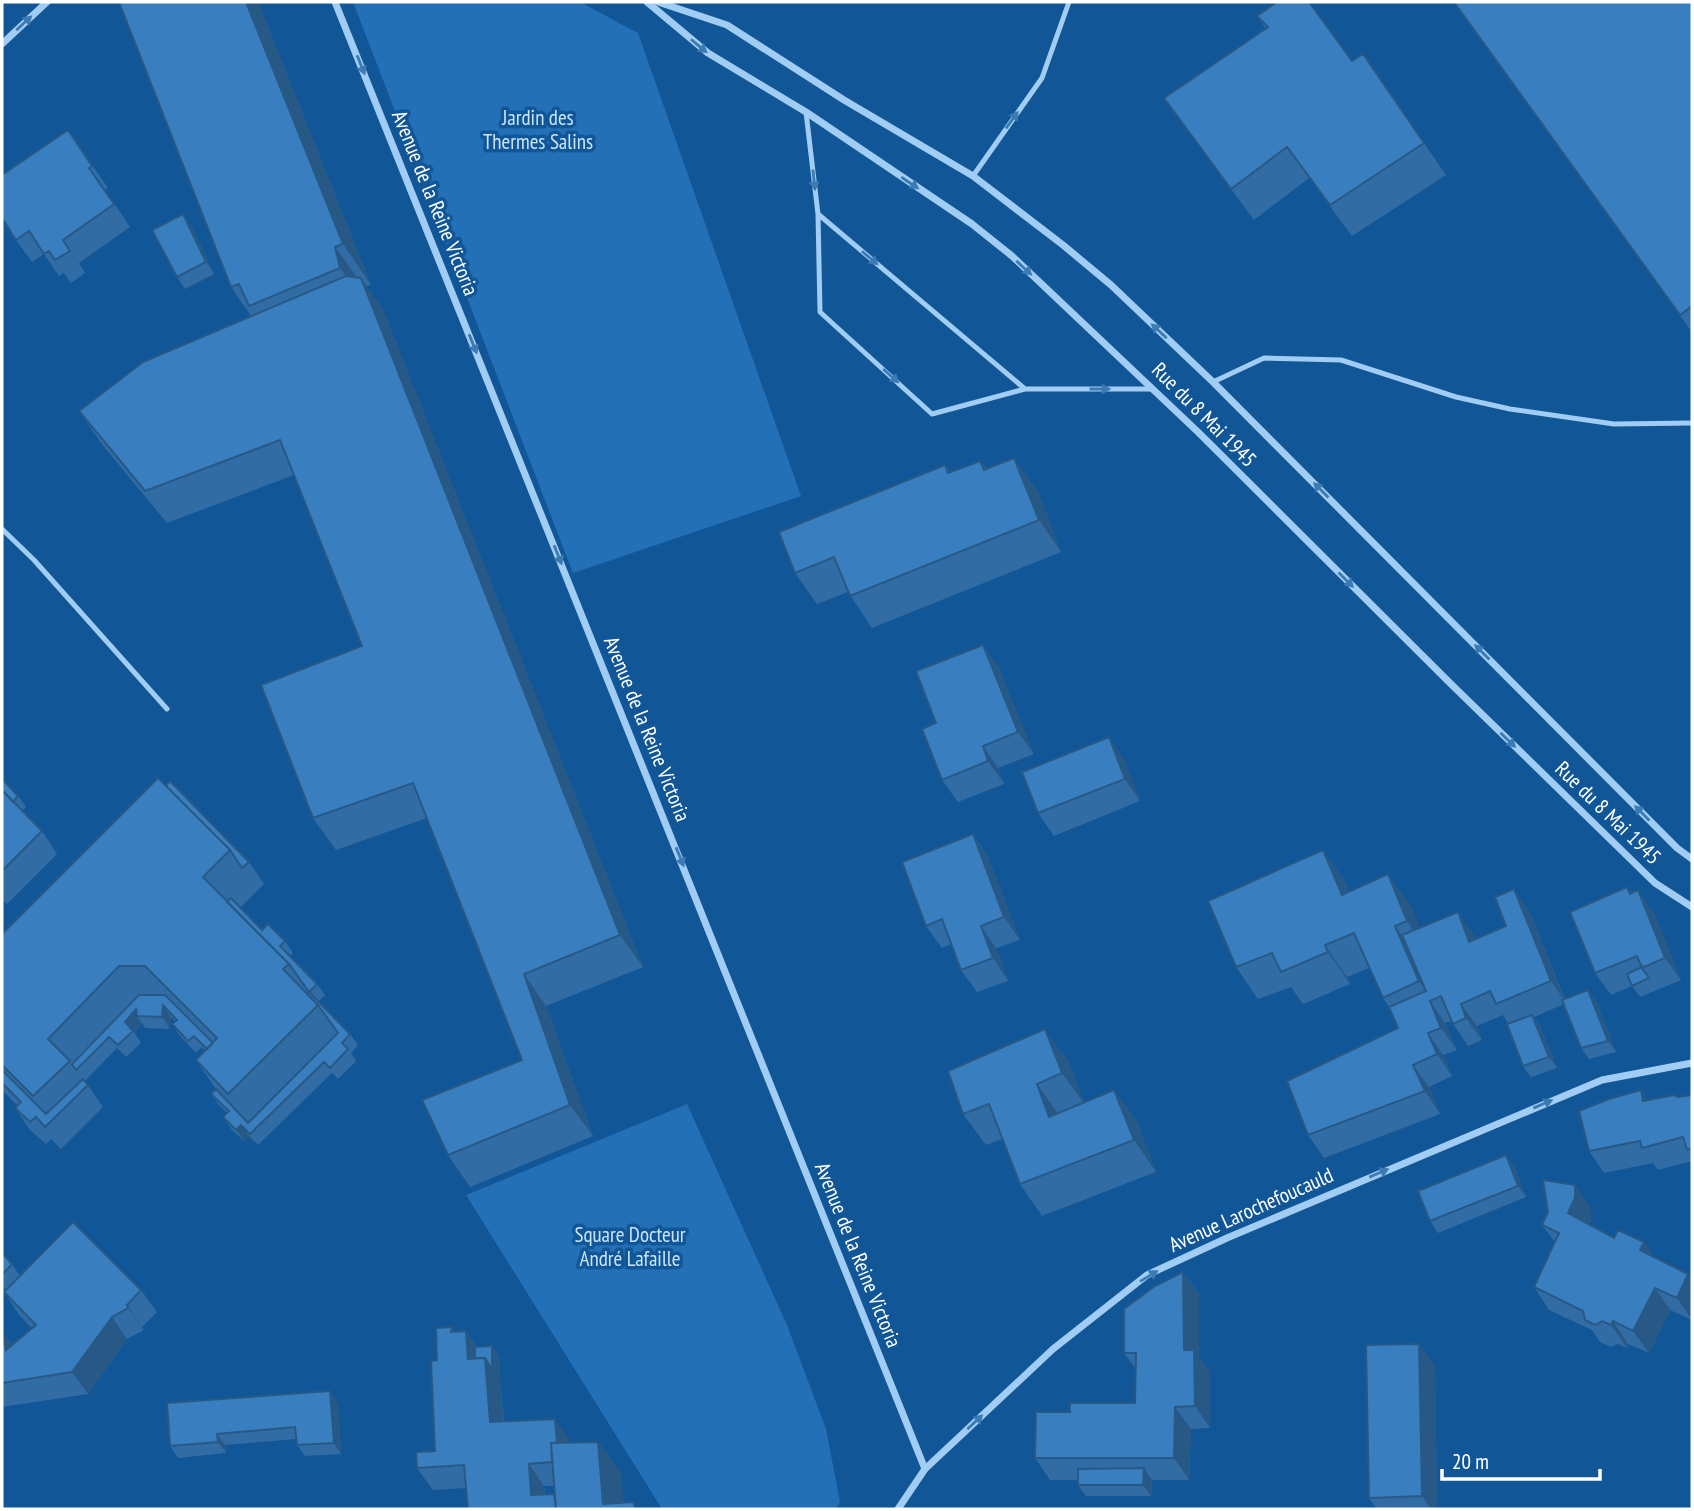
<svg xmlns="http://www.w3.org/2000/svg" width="1694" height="1511" viewBox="0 0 1694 1511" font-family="'PT Sans Narrow',sans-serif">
  <rect width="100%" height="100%" fill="#115697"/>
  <path fill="#2370b6" d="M353,2H580L638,33L801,496L573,573Z
    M687,1104L787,1325L826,1429L840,1502L836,1509H662L466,1195Z"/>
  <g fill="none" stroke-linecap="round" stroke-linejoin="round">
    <path stroke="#a1cdf4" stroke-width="5" d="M806,112L818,214L820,312L932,414L1025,389H1151
      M973,176L1042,78L1069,2
      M818,214L1025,389
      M1213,382L1264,358L1341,360L1456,397L1510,409L1614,424L1692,423
      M2,529L34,560L167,709"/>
    <path stroke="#a1cdf4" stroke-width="7" d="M335,2L925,1469
      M647,2L708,53L806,112L972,224L1012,256L1198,432L1452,685L1655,883L1692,907
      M658,2L727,25L844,100L973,176L1063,245L1111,285L1213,382L1677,848L1692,859
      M2,44L47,2
      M898,1509L925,1469L1053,1349L1147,1275L1227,1238L1602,1080L1692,1063"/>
  </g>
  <path fill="#316da4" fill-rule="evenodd" d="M258,2L371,285L366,286L383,310L643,967L546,1006L593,1136L470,1187L448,1155L522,1060L427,818L336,850L313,818L362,646L294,475L167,523L101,443L79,411L251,316L231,287Z
    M1453,2H1692V332Z
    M1257,16L1352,61L1363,54L1446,175L1352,236L1309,178L1254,220L1164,98L1266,29Z
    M68,130L108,188L105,190L130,227L79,263L85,273L71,283L64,273L59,276L44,254L32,262L16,240Z
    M191,225L214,274L185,289L177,277Z
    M980,461L986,469L1037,490L1061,552L872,628L848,592L817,604L795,573L945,465L950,472Z
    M983,645L998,667L1034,754L998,768L1004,784L958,802L942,780L936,723Z
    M1124,759L1140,801L1054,836L1038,813Z
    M158,778L249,862L264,884L240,908L262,930L285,941L293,953L289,956L317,984L325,995L318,1002L350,1034L358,1045L351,1053L356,1061L338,1079L332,1073L258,1145L249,1136L244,1141L231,1129L223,1117L227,1113L219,1105L211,1094L216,1089L196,1060L205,1051L202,1047L196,1053L180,1036L172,1024L175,1021L171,1017L170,1029L145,1028L142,1023L134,1032L141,1043L126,1057L117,1048L85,1081L103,1107L61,1149L51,1139L46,1144L30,1130L15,1108L17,1105L2,1090V934Z
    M2,779L18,796L26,807L22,811L42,831L57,854L7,904L2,900Z
    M973,834L988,857L1020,940L996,948L1008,981L977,992L961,970L951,944L942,948L926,926Z
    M1323,850L1345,882L1349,892L1411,906L1419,928L1473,934L1475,939L1506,926L1529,911L1565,999L1596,1001L1616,1052L1589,1059L1581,1048L1564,1004L1534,1017L1540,1026L1557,1068L1531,1077L1523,1066L1508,1023L1503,1015L1477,1026L1482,1040L1468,1046L1451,1021L1445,1023L1457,1050L1443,1055L1452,1076L1429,1087L1440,1114L1324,1158L1308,1135L1398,1028L1389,1007L1383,998L1369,968L1347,977L1350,984L1303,1004L1291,987L1258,999L1236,967Z
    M1632,893L1654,913L1681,980L1640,997L1632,986L1611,995L1595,973Z
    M1068,1061L1084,1103L1114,1090L1137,1122L1156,1172L1042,1216L1020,1184L1002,1139L986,1145L963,1114Z
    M1641,1090L1647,1100L1678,1097L1692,1095V1161L1658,1170L1653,1163L1604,1173L1589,1151Z
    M1514,1166L1526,1197L1438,1233L1430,1221Z
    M1590,1207L1591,1220L1589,1224L1614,1238L1644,1242L1655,1258L1692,1280V1320L1670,1310L1649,1353L1628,1344L1627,1348L1618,1344L1611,1347L1600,1342L1592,1330L1549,1310L1534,1287L1555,1242L1542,1225Z
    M2,1253L12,1264L20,1276L141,1290L157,1312L142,1327L144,1330L127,1339L88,1394L2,1407V1332H3L12,1345L32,1328L19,1315L4,1292L6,1290L2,1286Z
    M1183,1272L1199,1294V1357L1210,1372V1428L1191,1429L1189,1480H1152L1151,1496H1086L1078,1485V1480H1050L1035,1458L1070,1412L1135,1403L1136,1369L1124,1353Z
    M452,1327L455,1332L466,1331L477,1347L492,1346L500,1358V1380L504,1421L570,1441V1442H598L621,1473L623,1503L639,1509L466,1488L433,1490L417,1468L435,1451L437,1360ZM544,1486H554V1494H545Z
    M1435,1366L1437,1509H1377L1369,1498Z
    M338,1403L341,1454L305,1456L297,1445L296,1439L225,1445L226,1453L178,1458L170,1446Z"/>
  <path fill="#285986" d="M246,2H258L371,285L343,244Z
    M183,214L191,225L214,274L206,262Z
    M335,247L364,287L368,308L340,268Z
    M361,278L383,310L643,967L620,935Z
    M1014,458L1037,490L1061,552L1039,520Z
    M983,645L998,667L1034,754L1018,732Z
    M1109,737L1124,759L1140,801L1125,779Z
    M983,746L998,768L1004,784L988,761Z
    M973,834L988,857L1020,940L1004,917Z
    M1323,850L1345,882L1364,927L1342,895Z
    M1388,874L1411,906L1429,953L1407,921Z
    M1514,889L1529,911L1566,1003L1551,981Z
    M1638,890L1654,913L1681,980L1665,958Z
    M1458,912L1473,934L1485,964L1469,942Z
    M981,926L996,948L1008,981L993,958Z
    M1395,926L1418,957L1432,1000L1419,981Z
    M1325,945L1347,977L1350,984L1328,952Z
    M524,974L546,1006L593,1136L570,1105Z
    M1588,990L1596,1001L1616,1052L1608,1041Z
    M1430,1001L1445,1023L1457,1050L1441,1028Z
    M1461,1004L1477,1026L1482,1040L1466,1018Z
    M163,1005L171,1017L170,1029L162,1017Z
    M136,1009L137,1016L142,1023L134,1032L125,1022Z
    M1532,1015L1540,1026L1557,1068L1549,1057Z
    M1045,1029L1068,1061L1085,1105L1062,1073Z
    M1428,1033L1443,1055L1452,1076L1437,1054Z
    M1413,1065L1429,1087L1440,1114L1425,1091Z
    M1037,1084L1059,1115L1049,1117Z
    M1114,1090L1137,1122L1156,1172L1134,1140Z
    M1641,1090L1656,1113L1643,1101Z
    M241,1125L249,1136L244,1141L236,1130Z
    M1506,1155L1514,1166L1526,1197L1518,1186Z
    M1575,1185L1590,1207L1591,1220L1584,1235L1568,1213Z
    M1644,1242L1660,1264L1640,1250Z
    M1183,1272L1199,1294V1357L1210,1372V1428L1195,1406L1184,1350Z
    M1688,1274L1692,1280V1320L1677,1298Z
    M1655,1288L1670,1310L1649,1353L1633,1331Z
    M127,1305L142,1327L144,1330L128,1308Z
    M112,1317L127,1339L88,1394L72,1372Z
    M1613,1321L1628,1344L1627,1348L1611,1325Z
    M452,1327L467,1349L466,1331L481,1354L475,1370L451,1332Z
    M3,1332L18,1354L6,1350Z
    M1419,1344L1435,1366L1437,1509H1431L1422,1496Z
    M492,1346L500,1358V1380L505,1444L490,1422L485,1358Z
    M330,1391L338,1403L341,1454L334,1443Z
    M1175,1407L1191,1429L1189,1480L1174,1458Z
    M555,1419L570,1441L574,1484L558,1462Z
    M217,1434L225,1445L226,1453L218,1442Z
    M598,1442L621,1473L624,1509L603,1504Z
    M529,1464L544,1486L546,1509L531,1495Z
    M1144,1468L1152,1480L1151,1496L1143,1485Z"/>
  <path fill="#397fbf" stroke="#285986" stroke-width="2" d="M119,2H246L343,244L335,247L340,268L249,306L239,284L231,287Z
    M1277,2H1309L1352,61L1363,54L1424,143L1330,205L1287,147L1231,189L1164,98L1268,27L1257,16Z
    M1454,2H1692V306L1680,315Z
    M68,130L92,166L89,168L114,204L63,240L70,251L55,260L49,251L44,254L29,231L16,240L2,218V175Z
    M183,214L206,262L177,277L152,230Z
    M346,276L361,278L620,935L524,974L570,1105L448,1155L422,1100L522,1060L413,783L313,818L261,685L362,646L280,440L145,491L79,411L143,362Z
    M1014,458L1039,520L850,596L834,557L795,573L779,532L945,465L948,473L980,461L984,470Z
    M983,645L1018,732L983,746L988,761L942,780L922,729L936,723L916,671Z
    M1109,737L1125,779L1038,813L1022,772Z
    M158,778L230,850L203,877L289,964L283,969L318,1005L228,1094L196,1060L217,1038L145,966H119L48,1039L70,1061L33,1096L2,1065V934Z
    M2,779L18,796L13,802L4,792L2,794Z
    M170,781L249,862L242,868L230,850L166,786Z
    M4,792L42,831L2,871V794Z
    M973,834L1004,917L981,926L993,958L961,970L942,919L926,926L902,862Z
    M1323,850L1342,895L1388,874L1407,921L1395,926L1419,981L1383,998L1354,933L1325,945L1328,952L1281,972L1272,953L1236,967L1208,901Z
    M1627,887L1630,894L1638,890L1665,958L1642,968L1637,956L1595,973L1570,912Z
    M1514,889L1551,981L1496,1004L1490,991L1461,1004L1466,1018L1453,1024L1441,996L1430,1001L1441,1028L1428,1033L1437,1054L1413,1065L1425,1091L1308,1135L1287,1081L1398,1028L1389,1007L1426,991L1402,935L1458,912L1469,942L1506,926L1495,897Z
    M231,898L262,930L268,924L285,941L280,946L317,984L309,992L289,964L227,902Z
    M1644,966L1642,968L1649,978L1632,986L1627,974Z
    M1588,990L1608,1041L1581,1048L1562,1000Z
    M309,992L350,1034L342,1043L348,1049L330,1068L324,1062L250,1134L241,1125L236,1130L223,1117L229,1111L211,1094L216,1089L248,1123L338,1033L318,1005L307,994Z
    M139,995H165L213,1043L207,1049L194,1036L188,1041L172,1024L177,1020L163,1005L162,1017L137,1016L136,1009L125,1022L133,1031L118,1045L109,1037L76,1070L72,1064Z
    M1532,1015L1549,1057L1523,1066L1507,1024Z
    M1045,1029L1062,1073L1037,1084L1049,1117L1114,1090L1134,1140L1020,1184L989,1104L963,1114L948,1071Z
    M2,1070L46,1114L83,1079L88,1085L45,1127L36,1117L30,1122L15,1108L21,1102L2,1083Z
    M1641,1090L1643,1101L1674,1095L1678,1097L1692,1095V1148L1687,1150L1683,1137L1642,1148L1640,1141L1589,1151L1579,1111L1609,1099Z
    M1506,1155L1518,1186L1430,1221L1418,1191Z
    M1543,1180L1575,1185V1198L1568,1213L1614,1238L1618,1230L1644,1242L1640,1250L1688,1274L1677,1298L1655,1288L1633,1331L1613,1321L1611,1325L1602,1321L1595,1325L1585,1320L1583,1311L1534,1287L1559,1233L1542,1225L1548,1212Z
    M73,1222L141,1290L127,1305L128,1308L112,1317L72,1372L2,1383V1332H3L6,1350L36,1325L4,1292Z
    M2,1253L12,1264L2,1275Z
    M1183,1272L1184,1350H1194L1195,1406L1175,1407L1174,1458H1035L1036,1412H1070V1403H1135L1136,1353H1124V1309L1155,1286Z
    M452,1327L451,1332L466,1331L468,1359L485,1358L490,1422L555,1419L557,1443H551L552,1462L529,1464L531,1495L554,1494L556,1509H468L464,1465L417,1468L416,1452L435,1451L431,1361L437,1360L436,1328Z
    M1419,1344L1422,1496L1369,1498L1366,1345Z
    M492,1346V1369L485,1358H475V1347Z
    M330,1391L334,1443L297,1445L295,1427L217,1434L218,1442L170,1446L167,1403Z
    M598,1442L603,1504L634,1502L635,1509H556L551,1443Z
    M1144,1468L1143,1485H1078V1469Z"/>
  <defs><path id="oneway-solid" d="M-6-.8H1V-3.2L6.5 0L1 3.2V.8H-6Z" transform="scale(1.75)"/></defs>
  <g fill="#3c7ab3">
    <use href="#oneway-solid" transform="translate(24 23) rotate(-43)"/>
    <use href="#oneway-solid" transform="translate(699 46) rotate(40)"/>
    <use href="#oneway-solid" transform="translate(361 65) rotate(68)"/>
    <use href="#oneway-solid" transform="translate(1012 120) rotate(-54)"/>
    <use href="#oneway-solid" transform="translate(814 180) rotate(84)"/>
    <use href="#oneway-solid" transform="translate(910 183) rotate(34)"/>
    <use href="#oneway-solid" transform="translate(870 258) rotate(40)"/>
    <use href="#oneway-solid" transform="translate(1024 268) rotate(43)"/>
    <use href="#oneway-solid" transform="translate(1159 331) rotate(-137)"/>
    <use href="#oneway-solid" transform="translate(473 344) rotate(68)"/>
    <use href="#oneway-solid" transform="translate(891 376) rotate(42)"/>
    <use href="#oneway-solid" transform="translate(1100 389)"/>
    <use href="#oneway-solid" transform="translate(1321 490) rotate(-135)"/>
    <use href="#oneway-solid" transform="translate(558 555) rotate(68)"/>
    <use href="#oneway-solid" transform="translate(1346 580) rotate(45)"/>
    <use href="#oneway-solid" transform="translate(1482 652) rotate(-135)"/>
    <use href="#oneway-solid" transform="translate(1508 740) rotate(44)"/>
    <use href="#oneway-solid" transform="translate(1642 813) rotate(-135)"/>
    <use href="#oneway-solid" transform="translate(680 857) rotate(68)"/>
    <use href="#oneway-solid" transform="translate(1543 1104) rotate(-23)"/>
    <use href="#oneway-solid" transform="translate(1379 1173) rotate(-23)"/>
    <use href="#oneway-solid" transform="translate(1149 1276) rotate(-31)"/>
    <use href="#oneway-solid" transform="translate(975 1422) rotate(-43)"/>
  </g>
  <g text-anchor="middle" stroke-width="7" stroke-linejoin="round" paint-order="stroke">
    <g font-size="21" fill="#c9e5fe" stroke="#115697">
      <text x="538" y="125">Jardin des<tspan x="538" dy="24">Thermes Salins</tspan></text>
      <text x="630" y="1242">Square Docteur<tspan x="630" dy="24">André Lafaille</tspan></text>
    </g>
    <g font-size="21" fill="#fff" stroke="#115697">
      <text transform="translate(435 203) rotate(68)" y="7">Avenue de la Reine Victoria</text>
      <text transform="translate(1204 415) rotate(45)" y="7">Rue du 8 Mai 1945</text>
      <text transform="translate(647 729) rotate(68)" y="7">Avenue de la Reine Victoria</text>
      <text transform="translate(1608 813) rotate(44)" y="7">Rue du 8 Mai 1945</text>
      <text transform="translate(1251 1210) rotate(-24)" y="7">Avenue Larochefoucauld</text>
      <text transform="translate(858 1255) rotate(68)" y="7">Avenue de la Reine Victoria</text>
    </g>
  </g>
  <rect width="1694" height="1511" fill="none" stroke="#ffffff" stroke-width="7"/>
  <path d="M1442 1469v10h158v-10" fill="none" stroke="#ffffff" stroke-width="3.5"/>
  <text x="1452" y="1469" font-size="21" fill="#ffffff" stroke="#115697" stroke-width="5" paint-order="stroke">20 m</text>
</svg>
